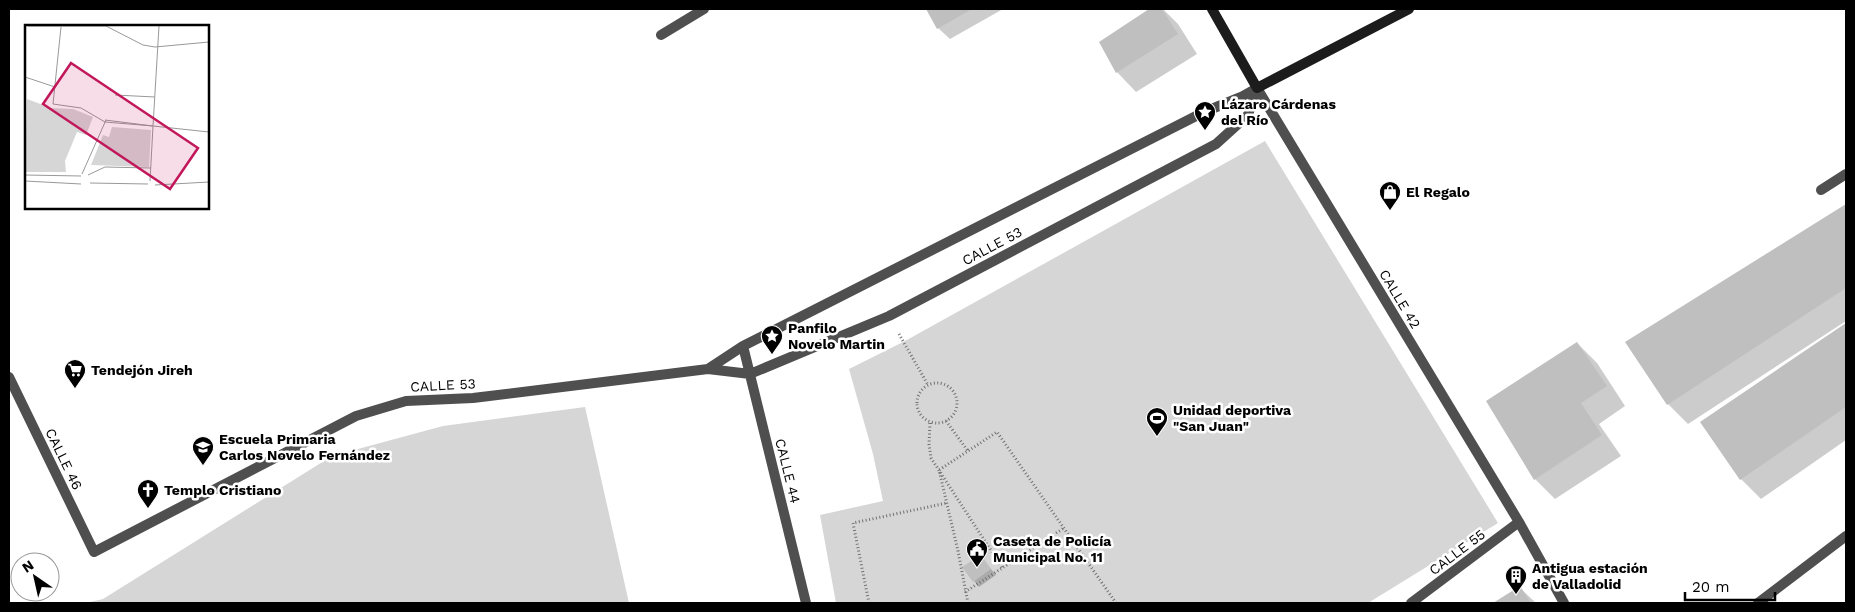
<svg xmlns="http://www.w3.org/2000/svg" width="1855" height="612" viewBox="0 0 1855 612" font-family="'Work Sans',sans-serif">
  <rect width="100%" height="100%" fill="#fff"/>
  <path fill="#d6d6d6" d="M1265,141L1498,523L1368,603H836L820,515L883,501L873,454L849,369L905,341Z
    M585,407L629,603H86L103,599L332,456L443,426Z"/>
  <path fill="#0003" d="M927,9H1003L950,39L938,28Z
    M1152,9H1163L1178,24L1197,54L1136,92L1117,72L1100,43Z
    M1846,206V321L1688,424L1668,404L1626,342Z
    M1846,324V440L1761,499L1741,479L1702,423Z
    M1577,343L1597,363L1625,406L1599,424L1621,456L1555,499L1535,479L1488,401Z
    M980,556L996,575L979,587L974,581Z
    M1520,588L1536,603H1495Z"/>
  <path fill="#bfbfbf" d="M926,9H972L937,29Z
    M1149,9H1162L1178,34L1116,73L1099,42Z
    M1846,204V288L1667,405L1625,342Z
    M1846,323V407L1740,480L1700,422Z
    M1577,342L1607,386L1581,403L1602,435L1534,480L1486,401Z
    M981,555L991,569L973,582L962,567Z
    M1520,586L1531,603H1493Z"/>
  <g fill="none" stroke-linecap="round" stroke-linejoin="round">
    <path stroke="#717171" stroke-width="3" stroke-dasharray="1 2.5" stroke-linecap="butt" d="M899,334L928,385
      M917 403a20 20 0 1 1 40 0a20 20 0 1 1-40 0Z
      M946,421L968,451
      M930,423L929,444L931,458L1003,569
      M965,592L1064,528
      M869,603L853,523L947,503
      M968,603L958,551L939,470L997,432L1116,603"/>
    <path stroke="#4f4f4f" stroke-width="10" d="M1821,190L1846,174"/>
    <path stroke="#4f4f4f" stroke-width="10" d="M661,35L704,9
      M1257,88L1519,522L1564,603
      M743,346L806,603
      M708,369L743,346L1204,112L1241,97L1257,88
      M9,377L94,552L356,416L406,401L473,398L708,369L750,374L889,316L1216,144L1248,115L1257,88
      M1411,603L1519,522
      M1758,603L1846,536"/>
    <path stroke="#1c1c1c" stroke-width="10" d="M1212,9L1257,88L1409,9"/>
  </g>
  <defs>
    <g id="sight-pin" transform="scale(1.125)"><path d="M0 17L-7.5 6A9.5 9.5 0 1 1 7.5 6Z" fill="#000" stroke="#fff"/><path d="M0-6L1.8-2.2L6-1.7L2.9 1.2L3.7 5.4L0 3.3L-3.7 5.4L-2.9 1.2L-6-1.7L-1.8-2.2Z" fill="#fff"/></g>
    <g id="shop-pin" transform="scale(1.125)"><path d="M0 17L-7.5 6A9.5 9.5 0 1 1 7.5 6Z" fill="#000" stroke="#fff"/><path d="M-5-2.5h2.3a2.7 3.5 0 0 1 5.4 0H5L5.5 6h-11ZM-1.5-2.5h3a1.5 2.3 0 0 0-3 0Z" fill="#fff"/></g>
    <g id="supermarket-pin" transform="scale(1.125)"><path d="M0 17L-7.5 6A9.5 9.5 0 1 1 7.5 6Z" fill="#000" stroke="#fff"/><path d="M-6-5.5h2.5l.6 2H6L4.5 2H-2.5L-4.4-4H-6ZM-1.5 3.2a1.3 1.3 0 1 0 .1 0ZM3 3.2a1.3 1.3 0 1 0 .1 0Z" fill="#fff"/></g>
    <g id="stadium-pin" transform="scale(1.125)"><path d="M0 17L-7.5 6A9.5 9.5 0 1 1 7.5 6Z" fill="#000" stroke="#fff"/><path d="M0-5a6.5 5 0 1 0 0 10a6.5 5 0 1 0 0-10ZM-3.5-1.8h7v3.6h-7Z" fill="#fff"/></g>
    <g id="school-pin" transform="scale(1.125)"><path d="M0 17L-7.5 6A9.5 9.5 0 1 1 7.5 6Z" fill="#000" stroke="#fff"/><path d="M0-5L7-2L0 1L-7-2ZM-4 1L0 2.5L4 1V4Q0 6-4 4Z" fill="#fff"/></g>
    <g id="church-pin" transform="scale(1.125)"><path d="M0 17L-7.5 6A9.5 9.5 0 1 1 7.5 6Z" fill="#000" stroke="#fff"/><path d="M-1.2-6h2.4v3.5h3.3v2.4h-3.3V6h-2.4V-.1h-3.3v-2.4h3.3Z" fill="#fff"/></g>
    <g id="civic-pin" transform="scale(1.125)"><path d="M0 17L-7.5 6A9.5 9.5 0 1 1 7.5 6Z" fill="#000" stroke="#fff"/><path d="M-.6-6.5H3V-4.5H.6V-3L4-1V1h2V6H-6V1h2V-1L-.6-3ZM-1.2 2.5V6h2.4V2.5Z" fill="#fff"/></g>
    <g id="building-pin" transform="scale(1.125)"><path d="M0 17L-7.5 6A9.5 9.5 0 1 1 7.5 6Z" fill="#000" stroke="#fff"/><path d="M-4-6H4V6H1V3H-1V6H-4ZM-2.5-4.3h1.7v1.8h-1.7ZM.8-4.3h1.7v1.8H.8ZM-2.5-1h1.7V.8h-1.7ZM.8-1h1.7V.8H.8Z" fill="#fff"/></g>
  </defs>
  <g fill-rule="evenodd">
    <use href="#sight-pin" x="1205" y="112"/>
    <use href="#shop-pin" x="1390" y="192"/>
    <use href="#sight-pin" x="772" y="336"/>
    <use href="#supermarket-pin" x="75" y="370"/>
    <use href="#stadium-pin" x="1157" y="418"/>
    <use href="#school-pin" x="203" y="447"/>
    <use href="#church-pin" x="148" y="490"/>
    <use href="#civic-pin" x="977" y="549"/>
    <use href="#building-pin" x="1516" y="576"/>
  </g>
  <g text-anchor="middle" stroke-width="5" stroke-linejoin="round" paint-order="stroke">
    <g font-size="14" font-weight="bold" fill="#000" stroke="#fff" text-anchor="start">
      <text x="1221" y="109">Lázaro Cárdenas<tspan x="1221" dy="16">del Río</tspan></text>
      <text x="1406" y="197">El Regalo</text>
      <text x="788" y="333">Panfilo<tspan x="788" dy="16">Novelo Martin</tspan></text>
      <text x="91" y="375">Tendejón Jireh</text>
      <text x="1173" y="415">Unidad deportiva<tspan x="1173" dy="16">"San Juan"</tspan></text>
      <text x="219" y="444">Escuela Primaria<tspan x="219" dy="16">Carlos Novelo Fernández</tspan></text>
      <text x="164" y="495">Templo Cristiano</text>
      <text x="993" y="546">Caseta de Policía<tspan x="993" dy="16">Municipal No. 11</tspan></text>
      <text x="1532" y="573">Antigua estación<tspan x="1532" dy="16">de Valladolid</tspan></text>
    </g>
    <g font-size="14" fill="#000" stroke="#fff">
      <text transform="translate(992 246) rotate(-28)" y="5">CALLE 53</text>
      <text transform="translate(1400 299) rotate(59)" y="5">CALLE 42</text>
      <text transform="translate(443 385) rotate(-3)" y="5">CALLE 53</text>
      <text transform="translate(64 459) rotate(64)" y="5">CALLE 46</text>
      <text transform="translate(788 471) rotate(76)" y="5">CALLE 44</text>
      <text transform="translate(1457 552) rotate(-37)" y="5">CALLE 55</text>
    </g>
  </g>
  <g transform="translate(25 25)">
    <rect width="184" height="184" fill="#fff"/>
    <path d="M2,74L26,83L48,84L68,92L61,110L52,107L40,136L41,147H0ZM87,102L126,105L124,142L66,140L78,110L84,112Z" fill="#d6d6d6"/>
    <path fill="none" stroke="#999" stroke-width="1" d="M3,1H81L118,20L130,22L184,17M134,1L128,101L184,107M36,2L28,79L56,83L80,97L128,101M0,52L30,62M90,70L130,72M80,95L128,101M57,149L81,95M0,150L56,151M63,150L80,142L126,143M0,156L56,159M125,156L128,101M65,158L123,159M130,160L184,157"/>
    <path fill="#c2185b" fill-opacity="0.15" stroke="#c2185b" stroke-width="2.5" d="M46,38L173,123L145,164L18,79Z"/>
    <rect width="184" height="184" fill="none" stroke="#000" stroke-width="2.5"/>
  </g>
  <rect width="1855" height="612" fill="none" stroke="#000000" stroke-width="20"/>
  <g transform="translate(35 577) rotate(326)"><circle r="24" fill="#ffffff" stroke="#999999"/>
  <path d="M0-4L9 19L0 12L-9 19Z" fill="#000000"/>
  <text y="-8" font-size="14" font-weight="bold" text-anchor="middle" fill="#000000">N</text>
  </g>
  <path d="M1685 592v8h90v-8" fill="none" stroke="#000000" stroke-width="2.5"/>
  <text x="1692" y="592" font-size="15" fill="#000000" stroke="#ffffff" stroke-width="4" paint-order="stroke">20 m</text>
</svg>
